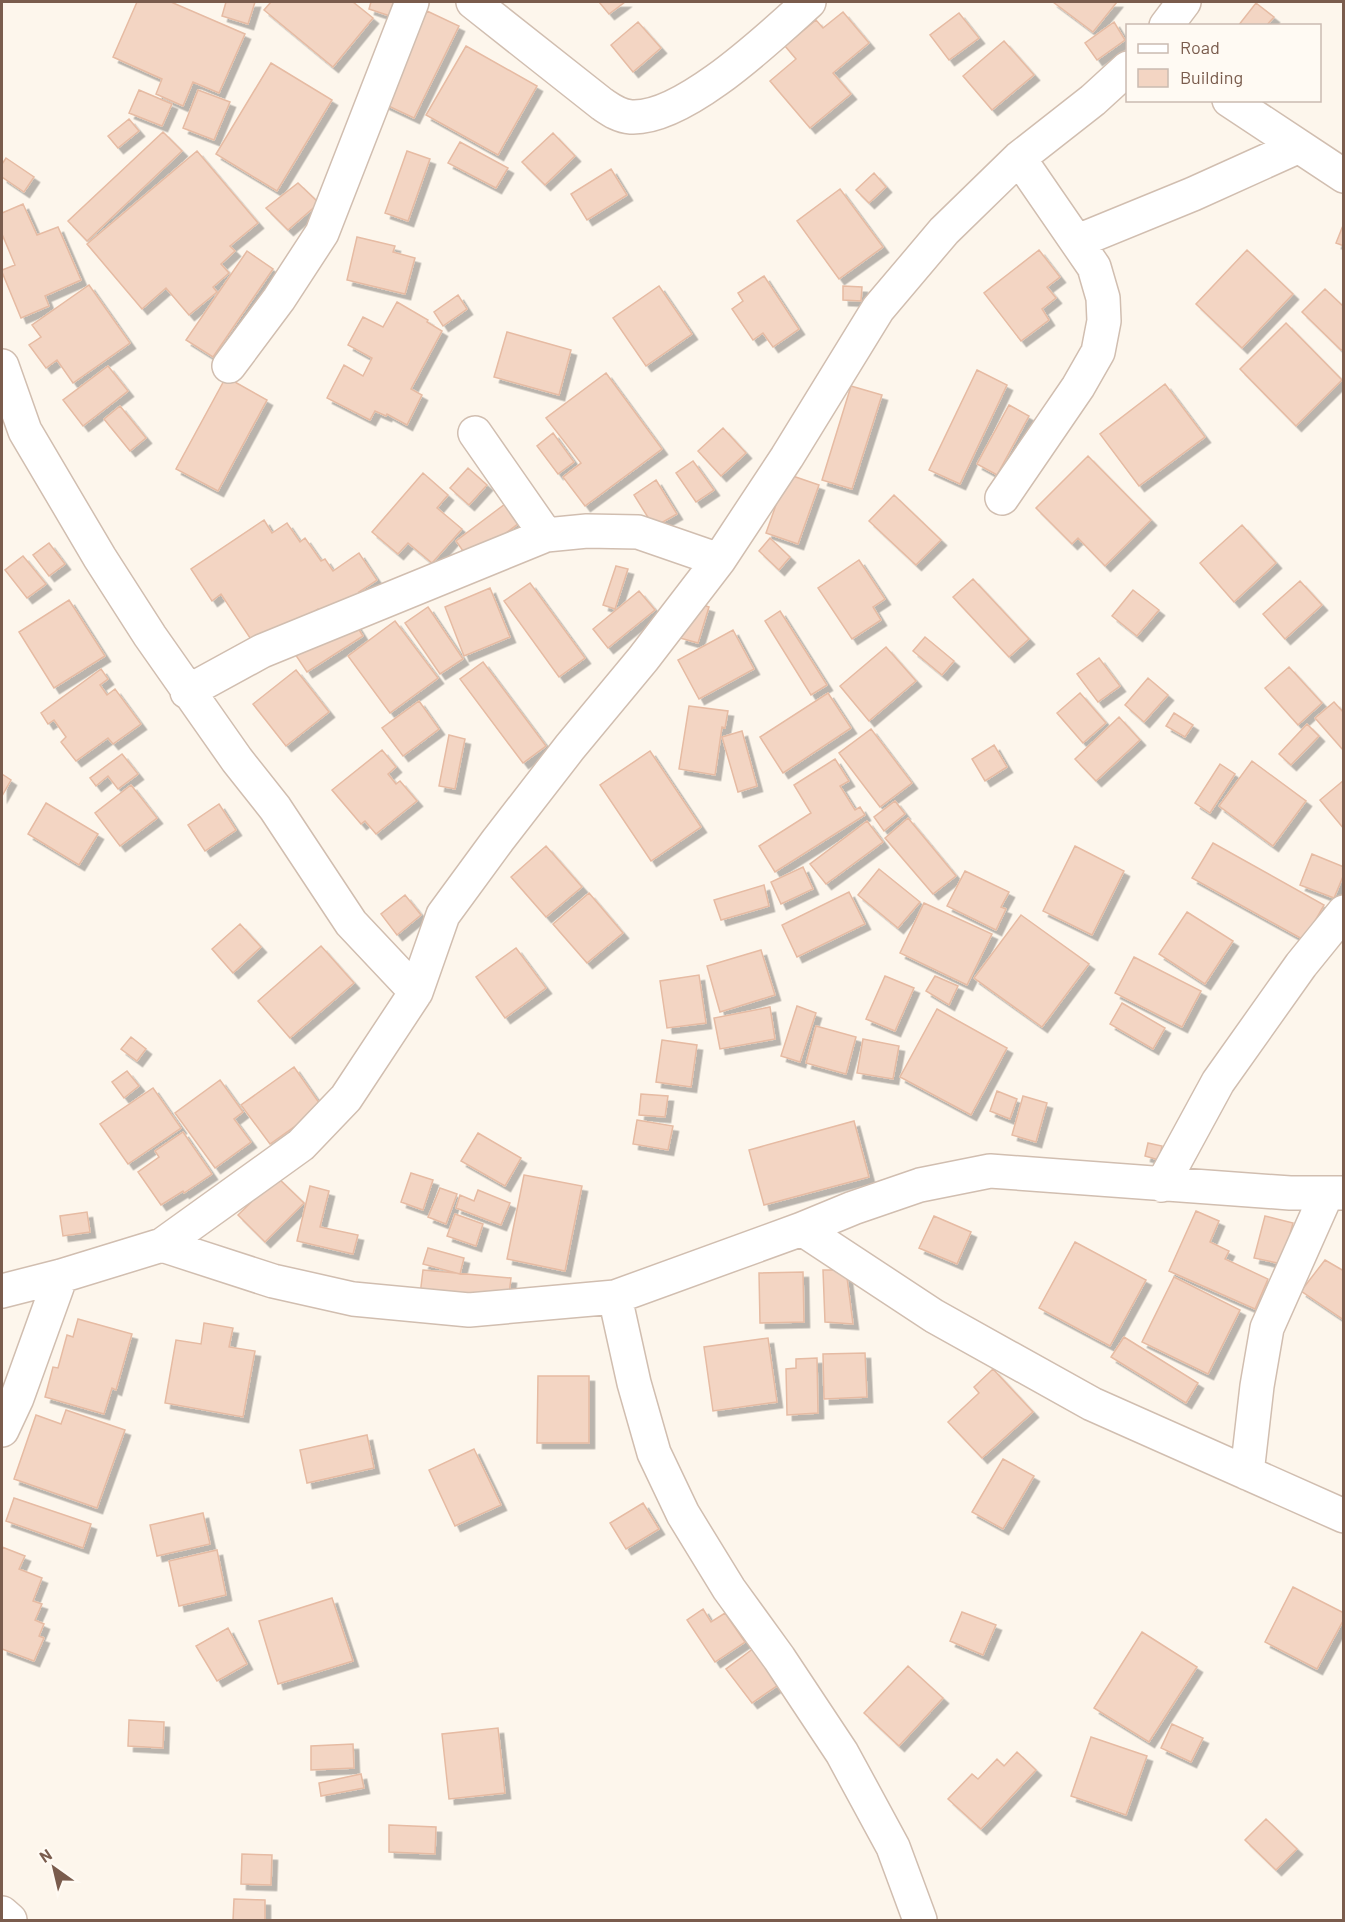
<svg xmlns="http://www.w3.org/2000/svg" width="1345" height="1922" viewBox="0 0 1345 1922" font-family="Barlow,sans-serif">
  <defs>
    <filter id="shadow"><feDropShadow dx="5.5" dy="5.5" stdDeviation="0" flood-color="#0004"/></filter>
  </defs>
  <rect width="100%" height="100%" fill="#fdf6ec"/>
  <path fill="#f3d5c3" stroke="#e6bba3" stroke-width="1.5" filter="url(#shadow)" d="M137,2H171L245,34L219,93L193,82L183,106L156,94L162,79L113,57Z
    M226,2H255L248,24L222,16Z
    M271,2H353L373,18L333,67L264,10Z
    M371,2H395L390,16L369,9Z
    M599,2H625L609,14Z
    M1053,2H1117L1093,32Z
    M1256,3L1274,17L1266,26H1238Z
    M427,11L459,26L414,118L382,103Z
    M843,12L869,43L833,73L851,94L810,128L770,81L796,59L785,46L816,20L823,28Z
    M959,13L979,38L949,60L930,35Z
    M638,22L661,48L633,72L611,45Z
    M1114,22L1125,40L1097,60L1085,43Z
    M1004,41L1034,75L992,110L963,76Z
    M466,46L537,86L498,155L426,115Z
    M271,63L332,100L277,191L216,154Z
    M139,90L172,104L162,126L129,113Z
    M198,90L230,102L214,140L183,128Z
    M129,119L139,131L118,148L108,136Z
    M163,132L182,151L87,241L68,221Z
    M553,133L575,156L545,185L522,162Z
    M460,142L508,168L496,188L448,163Z
    M197,151L258,223L230,246L235,251L221,264L229,273L213,287L217,292L189,315L166,288L142,309L87,244Z
    M407,151L430,159L408,221L385,213Z
    M6,158L34,177L24,192L2,177V164Z
    M611,169L627,195L587,220L571,194Z
    M874,173L886,187L869,203L856,190Z
    M298,183L319,203L288,230L266,208Z
    M840,189L883,247L839,279L797,221Z
    M23,204L37,235L58,227L81,280L45,296L49,306L21,318L2,272V270L15,265L2,234V213Z
    M1344,223V246L1336,243Z
    M357,237L395,246L393,252L415,258L405,294L347,280Z
    M1039,250L1060,277L1047,287L1056,298L1042,309L1049,320L1021,341L984,293Z
    M1247,250L1293,294L1242,348L1196,304Z
    M247,251L273,269L213,357L186,340Z
    M764,276L799,329L773,347L763,333L753,340L732,309L743,301L738,293Z
    M89,285L130,343L73,383L57,360L46,368L29,345L41,337L32,325Z
    M659,286L692,334L646,366L613,318Z
    M843,286L862,287L861,301L843,300Z
    M1325,289L1344,307V348L1341,350L1302,312Z
    M458,295L467,309L443,326L434,312Z
    M397,302L428,320L427,322L442,331L411,389L422,395L407,425L387,414L386,416L375,411L370,420L327,398L344,365L363,376L372,358L348,345L363,317L383,327Z
    M1286,323L1342,380L1296,426L1240,369Z
    M507,332L571,350L559,395L494,377Z
    M108,366L128,391L83,426L63,400Z
    M977,370L1007,385L960,484L929,470Z
    M606,373L662,449L585,506L563,477L581,463L546,418Z
    M226,377L267,400L218,491L176,469Z
    M1165,384L1205,437L1139,486L1100,434Z
    M851,386L882,395L852,489L822,480Z
    M1009,405L1029,416L997,475L977,464Z
    M120,406L146,438L130,451L104,419Z
    M723,428L746,453L721,476L698,451Z
    M553,433L574,462L558,474L537,446Z
    M1088,456L1151,520L1105,566L1078,538L1072,544L1036,508Z
    M693,461L714,490L696,502L676,473Z
    M468,468L487,485L469,505L450,488Z
    M423,473L448,495L437,508L462,529L432,563L408,543L398,554L372,532Z
    M787,474L819,485L798,544L766,533Z
    M656,480L677,514L654,527L634,495Z
    M894,495L941,540L916,565L869,521Z
    M505,504L519,523L470,561L456,541Z
    M264,520L272,533L287,523L300,542L305,538L321,561L325,559L333,571L359,553L377,580L359,592L363,598L327,623L318,609L258,650L221,594L212,601L191,569Z
    M1242,525L1276,563L1234,602L1200,563Z
    M770,538L790,557L779,570L759,551Z
    M49,543L65,564L49,576L33,555Z
    M23,556L46,584L27,598L5,570Z
    M859,560L885,599L873,607L881,620L852,639L818,588Z
    M616,566L628,569L615,609L603,605Z
    M973,579L1029,639L1009,657L953,597Z
    M1300,581L1322,605L1285,639L1263,614Z
    M530,583L585,658L559,677L504,601Z
    M490,588L510,637L464,656L445,607Z
    M1133,590L1159,610L1137,636L1112,616Z
    M639,591L655,610L608,648L593,629Z
    M69,600L105,656L54,688L19,632Z
    M691,601L709,607L698,643L680,638Z
    M428,607L463,659L440,674L405,623Z
    M780,611L827,685L811,695L765,621Z
    M351,617L363,636L307,672L295,654Z
    M395,621L438,678L390,713L348,656Z
    M733,630L754,669L699,699L678,660Z
    M925,637L954,661L942,675L913,651Z
    M886,647L916,681L869,721L840,686Z
    M1099,658L1120,686L1098,702L1077,674Z
    M483,662L546,746L523,763L460,679Z
    M1289,667L1322,703L1298,725L1265,688Z
    M101,669L108,679L100,685L107,695L115,689L141,724L113,744L108,738L76,761L61,742L66,737L54,720L48,724L41,713Z
    M296,670L329,712L286,746L253,704Z
    M1148,678L1168,695L1144,722L1125,705Z
    M828,693L851,728L783,773L760,737Z
    M1080,693L1106,723L1083,743L1057,713Z
    M419,701L439,729L403,756L382,728Z
    M1334,702L1344,713V751L1315,718Z
    M689,706L728,711L725,728L722,727L715,775L679,769Z
    M1174,713L1193,725L1185,737L1166,726Z
    M1119,717L1140,740L1096,781L1075,759Z
    M1307,724L1319,736L1291,765L1279,754Z
    M871,729L912,783L880,807L839,753Z
    M742,731L757,786L738,792L722,737Z
    M449,735L465,739L455,789L439,786Z
    M994,745L1007,767L985,781L972,759Z
    M382,750L396,767L388,774L396,784L400,781L417,801L376,834L365,821L361,824L332,790Z
    M650,751L701,827L651,861L600,785Z
    M122,754L138,774L118,789L108,776L96,786L90,778Z
    M835,759L849,781L840,786L855,810L860,807L865,815L775,872L759,846L811,813L794,785Z
    M1252,761L1306,801L1273,846L1219,806Z
    M1220,764L1235,774L1210,813L1195,803Z
    M2,774L11,780L2,796Z
    M1344,780V829L1320,800Z
    M131,785L157,818L120,846L95,813Z
    M895,801L905,814L884,831L874,817Z
    M46,803L98,834L79,865L28,834Z
    M219,804L236,830L205,851L188,825Z
    M908,818L956,876L933,894L885,838Z
    M867,821L883,842L826,884L810,864Z
    M1213,843L1324,905L1304,940L1192,878Z
    M546,846L582,887L546,917L511,877Z
    M1075,846L1124,871L1092,935L1043,911Z
    M1312,854L1344,867V874L1334,898L1300,885Z
    M803,867L813,889L781,904L771,882Z
    M879,869L920,902L898,928L858,895Z
    M965,871L1009,892L1001,907L1006,909L996,930L947,906Z
    M764,885L769,906L721,920L714,900Z
    M849,892L865,924L797,957L782,925Z
    M589,893L623,933L587,963L553,924Z
    M405,895L421,915L397,935L381,914Z
    M924,903L992,934L967,985L900,953Z
    M1187,912L1233,941L1205,984L1159,954Z
    M1021,915L1089,964L1042,1027L974,978Z
    M240,924L261,947L233,973L212,949Z
    M321,946L354,983L290,1038L258,1001Z
    M516,948L546,988L505,1018L476,977Z
    M761,950L775,995L720,1012L707,966Z
    M1134,957L1201,991L1182,1027L1115,993Z
    M699,975L706,1023L667,1028L660,981Z
    M885,976L914,988L895,1031L866,1019Z
    M935,976L958,986L949,1005L926,991Z
    M1122,1003L1165,1028L1153,1049L1110,1024Z
    M797,1006L816,1013L800,1062L781,1056Z
    M770,1007L775,1039L720,1049L714,1018Z
    M937,1009L1007,1048L971,1115L900,1077Z
    M816,1026L856,1037L846,1074L806,1063Z
    M131,1037L146,1049L137,1061L121,1049Z
    M863,1039L899,1046L893,1079L857,1073Z
    M662,1040L697,1045L691,1087L656,1082Z
    M294,1067L322,1107L270,1144L241,1105Z
    M127,1071L139,1086L124,1098L112,1082Z
    M220,1080L243,1112L234,1119L251,1142L215,1168L175,1113Z
    M153,1088L181,1128L128,1164L100,1124Z
    M997,1091L1017,1099L1010,1119L990,1111Z
    M641,1094L668,1096L665,1117L639,1115Z
    M1023,1096L1047,1103L1036,1142L1012,1135Z
    M637,1120L673,1126L668,1150L633,1144Z
    M854,1121L869,1177L764,1205L749,1150Z
    M183,1132L212,1174L184,1193L183,1191L161,1205L138,1172L159,1157L155,1151Z
    M478,1133L521,1158L505,1186L461,1161Z
    M1148,1143L1162,1146L1159,1160L1145,1156Z
    M411,1173L433,1180L423,1210L401,1202Z
    M524,1175L582,1186L565,1271L507,1259Z
    M277,1177L304,1203L265,1242L238,1215Z
    M310,1186L329,1191L320,1227L358,1235L353,1254L297,1241Z
    M440,1188L457,1194L446,1224L428,1217Z
    M478,1190L510,1203L501,1225L456,1208L460,1195L474,1201Z
    M1196,1211L1219,1221L1210,1242L1229,1251L1225,1259L1268,1279L1255,1309L1169,1271Z
    M87,1212L90,1232L63,1236L60,1216Z
    M455,1214L483,1224L476,1246L447,1236Z
    M934,1216L971,1232L957,1264L919,1248Z
    M1265,1216L1293,1223L1282,1264L1254,1258Z
    M1075,1242L1146,1280L1110,1346L1039,1308Z
    M428,1248L464,1258L460,1274L423,1264Z
    M1325,1260L1344,1271V1320L1301,1291Z
    M423,1270L511,1278L508,1303L420,1295Z
    M823,1270H846L853,1324L825,1322Z
    M803,1272L804,1322L760,1323L759,1273Z
    M1174,1277L1240,1310L1208,1374L1142,1342Z
    M78,1319L132,1334L116,1390L112,1388L104,1414L45,1397L53,1367L58,1368L67,1335L73,1337Z
    M204,1323L233,1328L229,1347L255,1351L243,1417L165,1403L176,1340L201,1344Z
    M1124,1337L1198,1383L1186,1403L1111,1357Z
    M768,1338L777,1402L713,1411L704,1347Z
    M865,1353L867,1397L824,1399L823,1354Z
    M817,1358L818,1413L787,1415L786,1369L796,1368V1359Z
    M993,1369L1033,1412L982,1458L948,1422L979,1393L974,1387Z
    M538,1376H589V1443H537Z
    M66,1410L125,1430L97,1508L14,1479L36,1415L61,1424Z
    M367,1435L374,1468L307,1483L300,1450Z
    M474,1449L501,1505L455,1526L429,1470Z
    M1003,1459L1034,1476L1003,1529L972,1512Z
    M14,1498L91,1524L83,1548L6,1521Z
    M643,1503L659,1529L626,1549L610,1523Z
    M203,1513L210,1544L157,1556L150,1525Z
    M2,1547L25,1556L19,1569L42,1578L33,1601L42,1604L35,1620L44,1624L39,1636L44,1638L34,1661L2,1649Z
    M217,1550L226,1595L179,1606L169,1561Z
    M1293,1587L1344,1613V1619L1317,1669L1265,1642Z
    M332,1598L353,1661L278,1684L259,1621Z
    M703,1609L711,1622L725,1613L745,1642L715,1662L687,1620Z
    M962,1612L996,1625L983,1655L950,1641Z
    M228,1628L247,1664L217,1681L196,1646Z
    M1142,1632L1197,1667L1149,1742L1094,1708Z
    M758,1645L784,1681L752,1703L726,1669Z
    M908,1666L943,1698L899,1746L864,1713Z
    M129,1720L164,1722L163,1748L128,1746Z
    M1172,1724L1203,1738L1191,1762L1161,1748Z
    M498,1728L505,1793L449,1799L442,1734Z
    M1091,1737L1147,1756L1126,1815L1071,1796Z
    M353,1744L354,1768L311,1770V1746Z
    M1017,1752L1036,1770L981,1829L948,1799L972,1774L978,1779L997,1759L1004,1766Z
    M361,1774L364,1788L321,1796L319,1783Z
    M1266,1819L1297,1849L1276,1870L1245,1840Z
    M389,1825L436,1827L435,1854L389,1852Z
    M242,1854L272,1855L271,1885L241,1884Z
    M234,1899L265,1900V1920H233Z"/>
  <g fill="none" stroke-linecap="round" stroke-linejoin="round">
    <g stroke="#d1beb0" stroke-width="36">
      <path id="street" d="M473,2L602,104C611,110 619,116 631,117C684,120 771,36 809,2
        M1166,26L1184,2
        M1229,100L1344,176
        M1078,241L1193,194L1297,147
        M2,366L25,431L100,558L150,636L237,760L275,808L351,923L416,992
        M229,366L279,299L322,233L412,2
        M475,433L546,535
        M1002,498L1078,387L1098,352L1104,321L1103,298L1094,267L1019,158
        M187,692L262,651L546,535L587,531L638,532L719,560
        M1162,1185L1218,1082L1301,965L1344,912
        M802,1229L934,1316L1092,1404L1344,1516
        M162,1245L273,1281L353,1299L469,1310L615,1297L802,1229L853,1208L920,1185L990,1171L1290,1193H1344
        M2,1291L61,1276L162,1245L301,1145L346,1098L416,992L443,915L498,840L570,747L643,659L719,560L787,457L878,309L944,231L1019,158L1093,100L1128,68
        M615,1297L634,1383L654,1453L683,1514L729,1589L779,1658L842,1753L893,1847L920,1920
        M2,1430L17,1398L61,1276
        M1247,1473L1257,1386L1267,1328L1327,1193
        M2,1913L10,1920"/>
    </g>
    <use href="#street" stroke="#fff" stroke-width="33"/>
  </g>
  <rect width="1345" height="1922" fill="none" stroke="#7a5c4d" stroke-width="6"/>
  <rect x="1126" y="24" width="195" height="78" fill="#fffaf3" stroke="#cabbb1" stroke-width="1.5"/>
  <rect x="1138" y="44" width="30" height="9" fill="#ffffff" stroke="#cabbb1" stroke-width="1.5"/>
  <text x="1180" y="54" font-size="18" fill="#7a5c4d">Road</text>
  <rect x="1138" y="69" width="30" height="18" fill="#f3d5c3" stroke="#cabbb1" stroke-width="1.5"/>
  <text x="1180" y="84" font-size="18" fill="#7a5c4d">Building</text>
  <g transform="translate(54 1868) rotate(326)" stroke="#fffaf3" stroke-width="4.5" paint-order="stroke">
  <path d="M0-4.5L10 22L0 15L-10 22Z" fill="#7a5c4d"/>
  <text y="-9" font-size="16" font-weight="bold" text-anchor="middle" fill="#7a5c4d">N</text>
  </g>
</svg>
